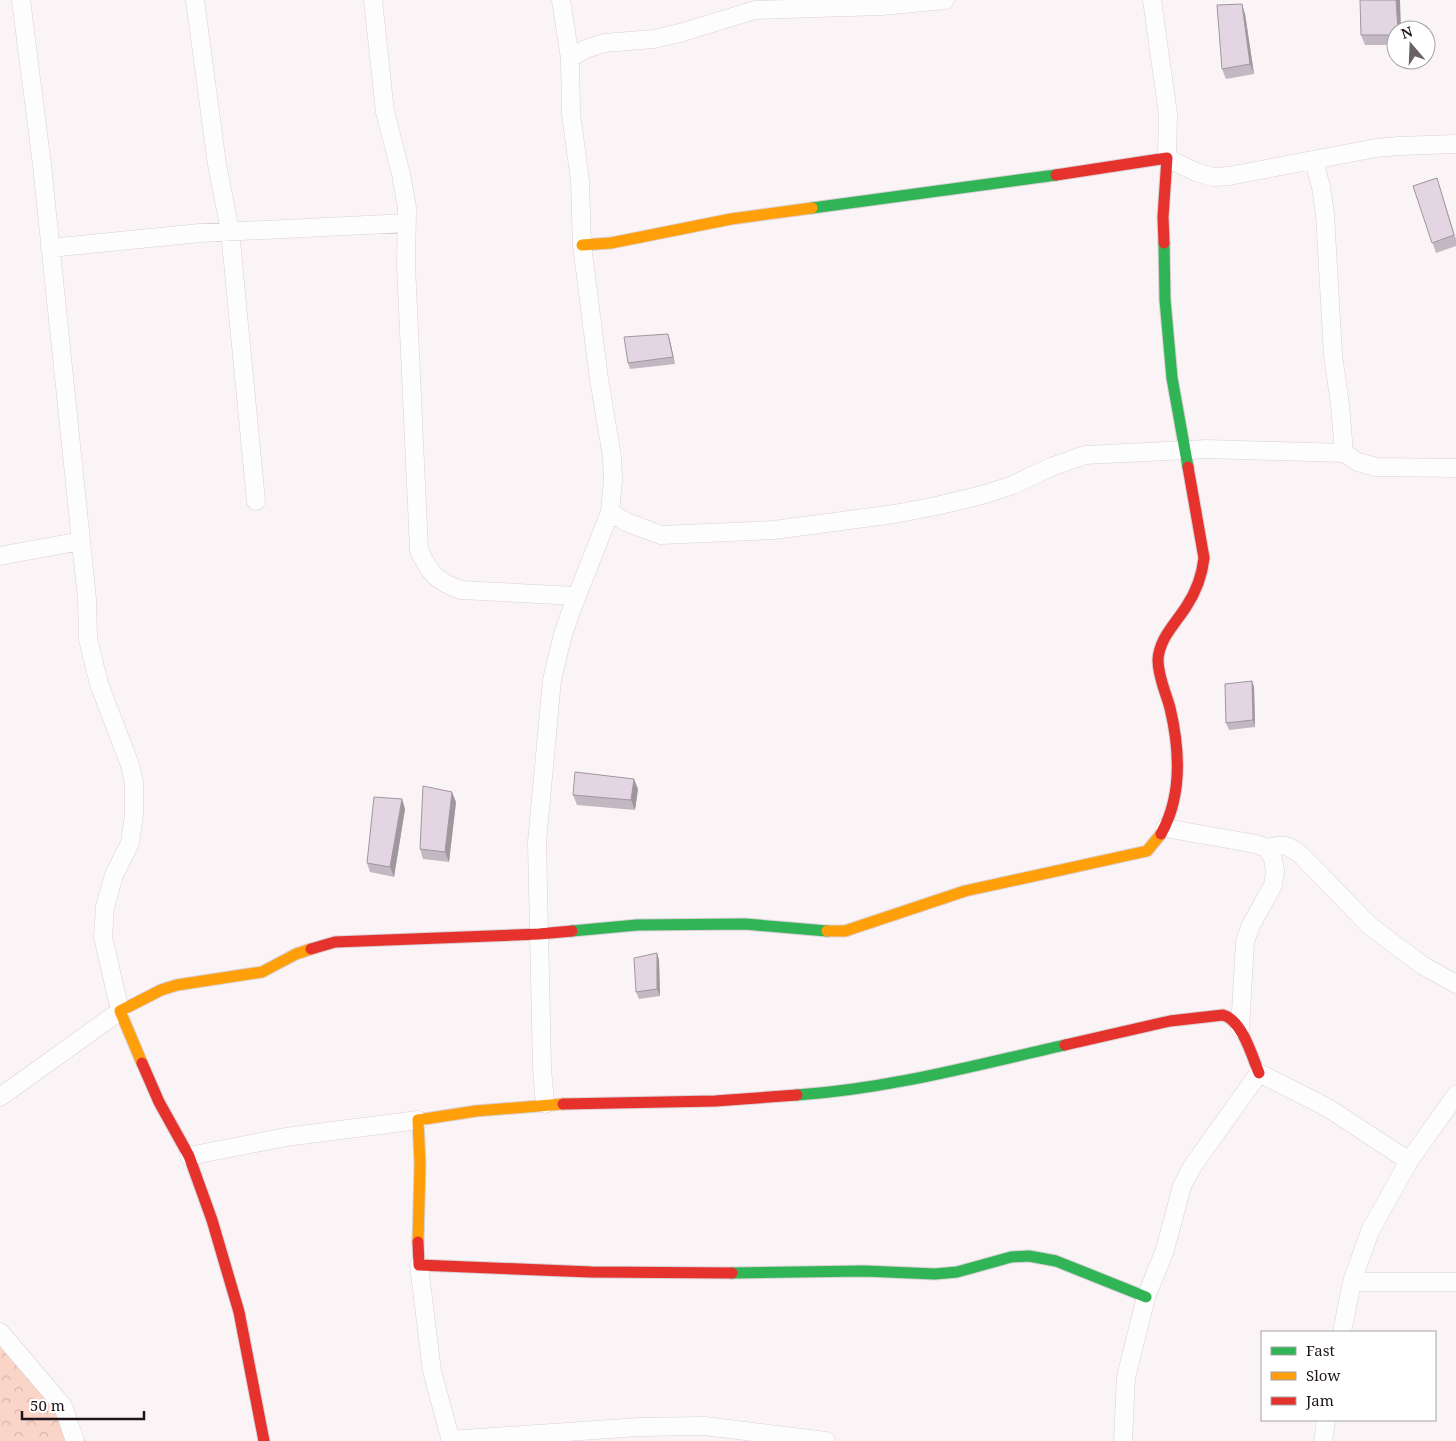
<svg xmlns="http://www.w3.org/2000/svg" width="1456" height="1441" viewBox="0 0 1456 1441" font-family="'Noto Serif',serif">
  <defs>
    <pattern id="forest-crowns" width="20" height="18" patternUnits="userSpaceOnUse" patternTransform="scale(1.25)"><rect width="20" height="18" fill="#fad4c7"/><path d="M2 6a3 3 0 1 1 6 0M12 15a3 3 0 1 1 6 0" fill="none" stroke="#d6b5aa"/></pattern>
  </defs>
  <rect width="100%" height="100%" fill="#faf4f7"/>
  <path fill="url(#forest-crowns)" d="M0,1341L86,1441H0Z"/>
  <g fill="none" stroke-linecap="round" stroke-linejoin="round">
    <g stroke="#dad1d5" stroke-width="19">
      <path id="street" d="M195,0L217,164L230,231L256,501
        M373,0L385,112L401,174L407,208L406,265L419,550C430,574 436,581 461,590L576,596
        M1152,0L1168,114L1167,158L1196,172L1213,177L1229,176L1376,148L1399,146L1456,144
        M570,58L586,49L604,43L654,39L680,33L755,10L881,6L945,0
        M1314,161L1321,187L1325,214L1333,355L1340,405L1344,453
        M50,248L200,233L407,223
        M610,512L626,522L661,535L774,530L894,514L936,506L982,495L1013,485L1051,467L1085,455L1207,449L1344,453L1358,462L1376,467L1456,468
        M0,556L81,541
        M1165,828L1256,844L1267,848L1273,859L1275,871L1273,885L1250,927L1245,942L1240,1029
        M1267,848C1284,844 1287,844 1301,855L1370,926L1422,965L1456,984
        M0,1097L120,1011L103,937L105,907L114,875L130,843L134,815V783L130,765L99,684L88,639L87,599L42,165L21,0
        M545,1104L542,1068L537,842L552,680L563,634L573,606L610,512L613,480L612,457L599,379L582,245L580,181L571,114L570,58L561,0
        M189,1156L286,1137L418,1120
        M419,1265L432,1371L451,1441
        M1352,1282H1456
        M0,1332L63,1406L75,1441
        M1342,1332L1352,1282L1370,1231L1409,1161
        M450,1440L639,1427L705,1426L826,1441
        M1123,1441L1126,1377L1146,1297L1165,1250L1182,1186L1192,1167L1259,1073L1328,1108L1409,1161L1456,1095
        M1323,1441L1326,1420"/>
    </g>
    <g stroke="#dad1d5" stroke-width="13">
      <path id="fast" d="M812,208L1056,175
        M1164,243L1165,300L1172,378L1188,467
        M572,931L637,925L745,924L827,931
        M797,1095C888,1089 976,1065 1065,1045
        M732,1273L864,1271L935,1274L957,1272L1011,1257L1029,1256L1056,1261L1146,1297"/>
    </g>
    <g stroke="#dad1d5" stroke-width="13">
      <path id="slow" d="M582,245L611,243L731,219L812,208
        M827,931H845L965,891L1147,851L1161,834
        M142,1063L120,1011L161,990L177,985L262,972L296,954L311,949
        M418,1242L420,1164L418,1120L476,1111L563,1104"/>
    </g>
    <g stroke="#dad1d5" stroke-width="13">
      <path id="jam" d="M1056,175L1167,158L1163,217L1164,243
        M1161,834C1183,795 1180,750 1170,708C1166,693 1158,677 1158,660C1159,639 1175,624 1186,607C1196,592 1202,576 1204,558L1188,467
        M311,949L335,942L539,934L572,931
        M1065,1045L1170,1021L1223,1015C1242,1020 1252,1056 1259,1073
        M142,1063L159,1102L189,1156L212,1220L239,1312L264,1441
        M563,1104L715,1101L797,1095
        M418,1242L419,1265L591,1272L732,1273"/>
    </g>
    <use href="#street" stroke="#fefdfe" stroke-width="18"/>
    <use href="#fast" stroke="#30b455" stroke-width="11"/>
    <use href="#slow" stroke="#ff9f0a" stroke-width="11"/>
    <use href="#jam" stroke="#e5322d" stroke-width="11"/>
  </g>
  <path fill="#c3b8c2" d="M1245,14L1254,74L1226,79L1222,69Z
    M1396,30V45H1365L1361,35Z
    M1437,178L1456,239V246L1436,253L1413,186Z
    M668,334L670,341L675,364L630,369L628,363Z
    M1252,681L1254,687L1255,727L1229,730L1226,723Z
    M638,789L635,810L577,805L573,795Z
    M402,799L405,809L394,877L370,872L367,863Z
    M456,802L449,862L423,859L420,849Z
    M657,953L659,960L660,996L639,999L636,992Z"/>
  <path fill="#9f969e" d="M1396,0H1400L1401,30H1398Z
    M1242,4L1245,14L1254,74L1250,64Z
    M668,334L670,341L675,364L673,357Z
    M1252,681L1254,687L1255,727L1253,720Z
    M634,779L638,789L635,810L631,800Z
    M452,792L456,802L449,862L445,852Z
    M402,799L405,809L394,877L390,867Z
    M657,953L659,960L660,996L657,989Z"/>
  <path fill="#e3d6e2" stroke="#9f969e" d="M1360,0H1396L1398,30H1396V35H1361Z
    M1242,4L1250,64L1222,69L1217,5Z
    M1437,178L1454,235L1432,243L1413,186Z
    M668,334L673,357L628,363L624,337Z
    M1252,681L1253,720L1226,723L1225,684Z
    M575,772L634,779L631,800L573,795Z
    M423,786L452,792L445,852L420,849Z
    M374,797L402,799L390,867L367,863Z
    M657,953V989L636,992L634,958Z"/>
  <rect x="1261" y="1331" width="175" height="90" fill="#ffffff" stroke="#a5a1a3"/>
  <rect x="1271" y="1347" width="25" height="8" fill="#30b455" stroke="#a5a1a3"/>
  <text x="1306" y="1356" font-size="15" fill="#1d1318">Fast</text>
  <rect x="1271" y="1372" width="25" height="8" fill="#ff9f0a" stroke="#a5a1a3"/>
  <text x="1306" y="1381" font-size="15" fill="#1d1318">Slow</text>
  <rect x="1271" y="1397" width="25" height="8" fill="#e5322d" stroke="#a5a1a3"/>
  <text x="1306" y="1406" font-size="15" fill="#1d1318">Jam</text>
  <g transform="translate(1411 45) rotate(341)"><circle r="24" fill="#ffffff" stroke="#a5a1a3"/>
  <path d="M0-4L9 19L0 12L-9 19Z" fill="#6a6266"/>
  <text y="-8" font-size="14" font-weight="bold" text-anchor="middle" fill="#1d1318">N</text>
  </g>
  <path d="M22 1411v8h122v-8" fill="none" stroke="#1d1318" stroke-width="2.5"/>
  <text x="30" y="1411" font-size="15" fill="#1d1318" stroke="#ffffff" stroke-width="4" paint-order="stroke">50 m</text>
</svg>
